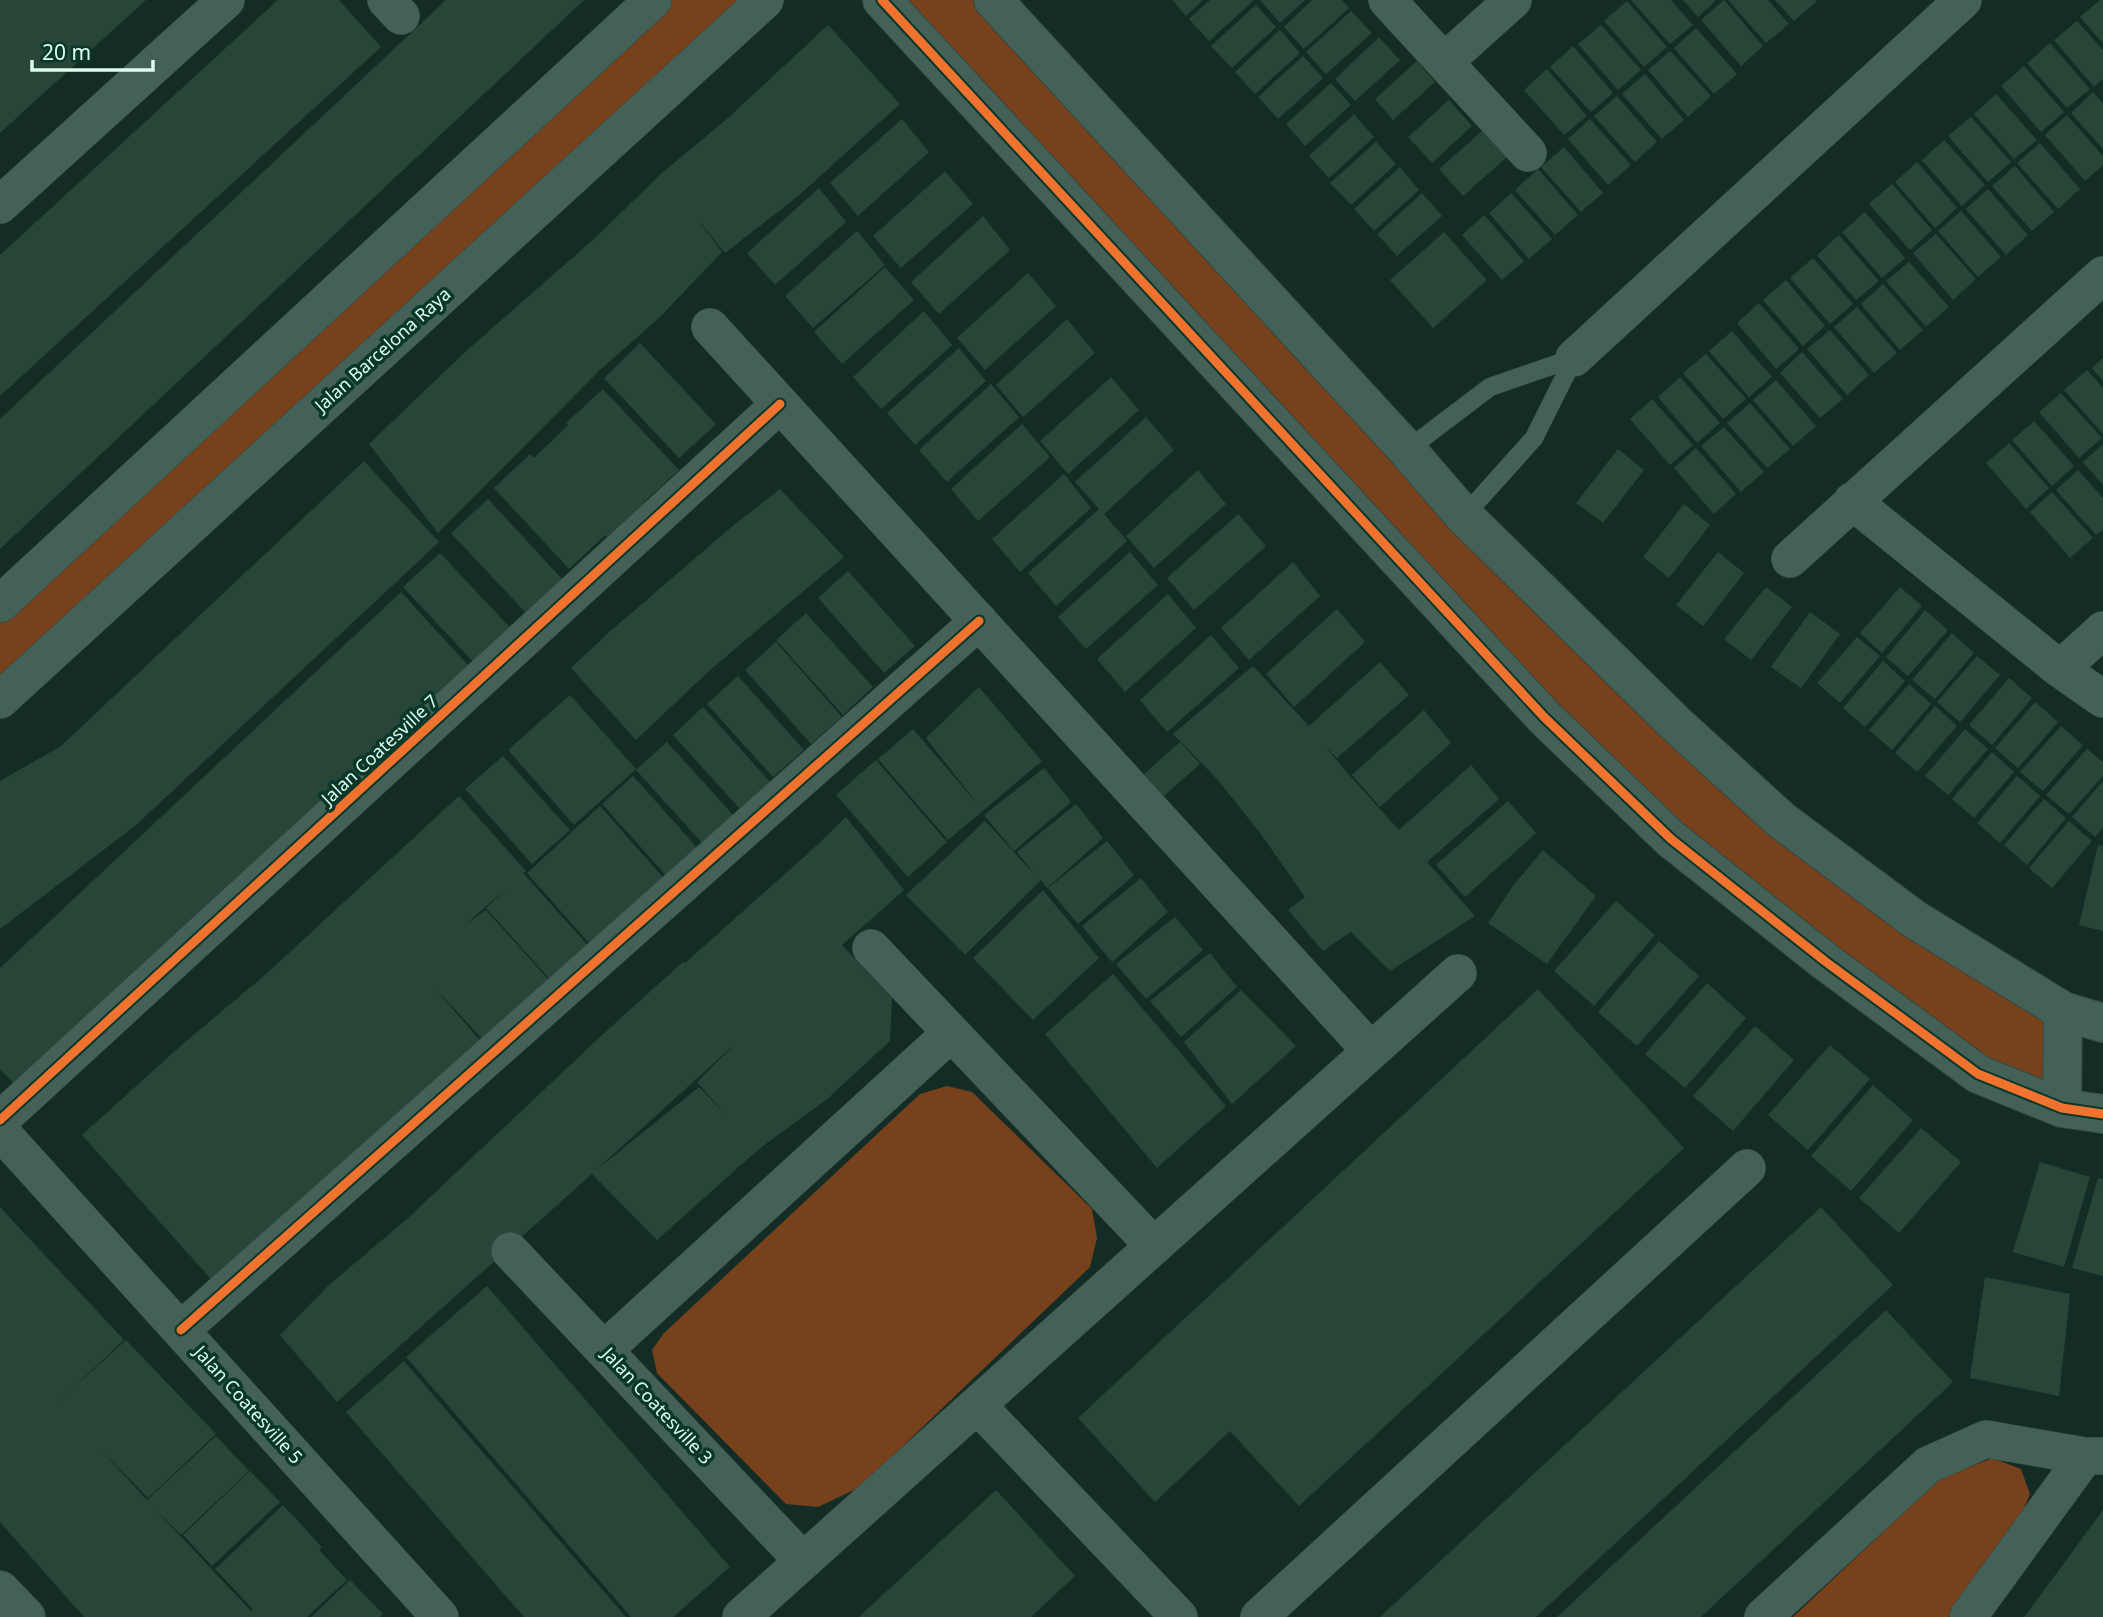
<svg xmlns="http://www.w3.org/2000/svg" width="2103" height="1617" viewBox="0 0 2103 1617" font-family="'Noto Sans',sans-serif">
  <rect width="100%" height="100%" fill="#142c26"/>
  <path fill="#77411c" d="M653,0H764L0,689V604Z
    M882,0H993L1781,820L2063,1011L2062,1108L1978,1074L1671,838Z
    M947,1086L972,1092L1092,1209L1097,1238L1090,1267L860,1487L818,1507L786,1504L657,1373L652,1350L664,1333L920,1094Z
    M1992,1458L2021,1469L2030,1494L2016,1527L1948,1617H1793L1938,1480Z"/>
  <path fill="#274638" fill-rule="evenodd" d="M0,0H146L0,133Z
    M278,0H339L381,47L0,396V255Z
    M446,0H584L0,549V419Z
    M1172,0H1203L1186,16Z
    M1210,0H1254L1209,41L1189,19Z
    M1260,0H1305L1280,23Z
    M1312,0H1342L1349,8L1304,49L1284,27Z
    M1631,0H1671L1693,25L1670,44Z
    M1683,0H1716L1698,17Z
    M1724,0L1763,46L1741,66L1701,20Z
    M1728,0H1768L1789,24L1766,43Z
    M1775,0H1815L1816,2L1794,21Z
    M2100,0H2103V43L2080,17Z
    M1627,1L1667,47L1644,67L1604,21Z
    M1256,5L1276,27L1232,68L1211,46Z
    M1351,11L1372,33L1326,74L1306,52Z
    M2077,21L2103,50V79L2094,87L2054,40Z
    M828,25L900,104L796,198L725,253L695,216L722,252L659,318L601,369L438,533L369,444L464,353L596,237L662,173L728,118Z
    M1601,25L1641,70L1618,90L1578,44Z
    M1696,28L1737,74L1714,94L1674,48Z
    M1280,30L1300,53L1255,94L1235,72Z
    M1379,37L1400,60L1355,101L1335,79Z
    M2050,43L2090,89L2067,108L2027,63Z
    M1573,46L1613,93L1591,112L1550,67Z
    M1670,51L1711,96L1688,117L1648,70Z
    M1303,56L1323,78L1278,119L1258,97Z
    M1417,61L1435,82L1393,120L1375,99Z
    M2024,66L2064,112L2041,132L2001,86Z
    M1547,69L1587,116L1564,135L1524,90Z
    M1645,74L1684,120L1662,139L1622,94Z
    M1331,83L1351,105L1305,146L1286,124Z
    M2093,92L2103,104V149L2071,113Z
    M1996,94L2037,140L2014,159L1974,114Z
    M1617,96L1657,142L1635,162L1594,116Z
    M1449,100L1472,126L1432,163L1408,137Z
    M1354,114L1374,137L1329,178L1309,156Z
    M2067,115L2103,156V165L2085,181L2045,135Z
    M1971,117L2011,162L1988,182L1948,136Z
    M902,119L929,152L858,216L830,183Z
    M1590,119L1631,165L1608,185L1568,139Z
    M1483,130L1507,157L1463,196L1439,169Z
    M1944,140L1985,185L1962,206L1922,160Z
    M1376,142L1396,164L1351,205L1330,183Z
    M2040,143L2080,189L2058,209L2017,163Z
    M1564,147L1603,193L1581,212L1541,167Z
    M1917,162L1957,208L1935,228L1895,182Z
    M2015,166L2054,212L2032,231L1992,186Z
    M1400,167L1419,190L1374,231L1354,209Z
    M1538,169L1578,215L1555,235L1515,190Z
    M945,171L973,204L901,268L873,236Z
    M1892,184L1932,230L1910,250L1869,204Z
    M819,188L846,222L775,285L747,253Z
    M1988,189L2028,235L2006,255L1966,209Z
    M1422,193L1442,216L1397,256L1377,234Z
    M1511,193L1552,239L1529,259L1489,213Z
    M1961,211L2001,257L1978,277L1938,231Z
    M1865,212L1905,258L1882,278L1842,232Z
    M1484,215L1524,261L1502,280L1462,235Z
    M983,216L1010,250L939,314L911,282Z
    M857,231L885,265L813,328L785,296Z
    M1444,232L1487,280L1433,328L1390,280Z
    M1936,234L1976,279L1953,300L1913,253Z
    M1839,235L1879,281L1856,300L1817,255Z
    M1813,258L1853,304L1830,324L1790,278Z
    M1909,262L1949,307L1926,327L1886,281Z
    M885,267L914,300L842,364L814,332Z
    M1028,273L1056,306L985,370L957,338Z
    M1786,280L1825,326L1803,346L1763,300Z
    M1883,284L1923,330L1900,350L1861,304Z
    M1759,303L1799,349L1776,369L1737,323Z
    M1857,307L1897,353L1874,373L1834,327Z
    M924,311L952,345L881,409L853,377Z
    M1067,319L1095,353L1023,417L996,385Z
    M1830,330L1869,375L1847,395L1807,349Z
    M1732,331L1772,377L1749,397L1709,351Z
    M640,343L716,424L679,458L604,378Z
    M959,348L986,381L915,445L887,413Z
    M1802,352L1843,399L1820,418L1780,373Z
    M1706,354L1746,399L1723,419L1683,373Z
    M2103,358V381L2092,368Z
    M2087,370L2103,388V434L2064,390Z
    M1111,377L1139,410L1068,474L1040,441Z
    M1680,377L1720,423L1697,443L1658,397Z
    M1776,380L1816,426L1793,446L1753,400Z
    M991,384L1019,417L947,482L919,450Z
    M603,389L679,470L643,503L645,505L609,539L605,535L569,569L494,488L530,454L534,458L568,425L566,423Z
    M2061,393L2102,438L2079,458L2039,412Z
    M1652,399L1693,445L1670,465L1630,419Z
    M1750,403L1790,449L1767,468L1727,423Z
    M1146,417L1174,450L1104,514L1127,541L1056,606L1028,573L1099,509L1075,482Z
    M2034,421L2074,466L2052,486L2012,440Z
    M1022,424L1050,457L978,521L951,489Z
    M1724,427L1764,472L1741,492L1701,446Z
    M2009,443L2049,488L2026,509L1986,463Z
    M2103,444V485L2083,462Z
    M1696,448L1736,494L1714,514L1674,468Z
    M1618,449L1644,470L1603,523L1576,503Z
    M364,461L439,542L135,826L0,929V781L61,746Z
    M1198,470L1226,504L1154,568L1126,536Z
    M2078,470L2103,498V529L2096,535L2056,490Z
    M1064,474L1091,508L1020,572L992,539Z
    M780,489L844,557L710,670L636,740L571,668L607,634L729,529Z
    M2052,492L2093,538L2070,558L2030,512Z
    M488,499L563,580L527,614L451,533Z
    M1684,504L1710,525L1669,578L1643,557Z
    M1238,514L1266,546L1194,610L1167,578Z
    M1130,552L1158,585L1086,649L1058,617Z
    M1718,552L1744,573L1703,626L1676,605Z
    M440,553L516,634L479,668L403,587Z
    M1293,562L1320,596L1249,660L1221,628Z
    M848,571L915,646L884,673L818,598Z
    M1766,587L1792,607L1751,660L1724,639Z
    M1900,587L1922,606L1882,653L1860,633Z
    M401,592L476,674L25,1096L0,1069V968Z
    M1168,594L1196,628L1125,692L1097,659Z
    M1337,609L1365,642L1294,707L1266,674Z
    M1925,610L1948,630L1908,676L1886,657Z
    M1810,612L1840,634L1801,688L1771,667Z
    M806,613L873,687L843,715L776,640Z
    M1952,633L1974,653L1935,699L1912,680Z
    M1211,635L1239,668L1167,732L1140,700Z
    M1857,637L1880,656L1840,703L1817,683Z
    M776,642L842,717L811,744L745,670Z
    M1977,656L2000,675L1960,722L1937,702Z
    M1883,661L1905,681L1865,727L1843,708Z
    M1380,662L1409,695L1337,758L1326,747L1343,768L1399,830L1471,765L1499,799L1427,862L1475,916L1390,971L1351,932L1323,951L1288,910L1305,897L1260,833L1218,780L1173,734L1253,666L1309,726Z
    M738,676L804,750L773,777L707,704Z
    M2009,678L2032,698L1992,745L1969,725Z
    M1909,684L1931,704L1892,750L1869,730Z
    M979,687L1042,761L948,840L878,759L913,729L980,807L926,738Z
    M570,695L636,769L574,825L508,750Z
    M2035,702L2058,722L2018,768L1995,748Z
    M1935,706L1957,726L1917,772L1895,753Z
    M703,707L770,782L740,809L673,735Z
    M1424,710L1451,743L1380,807L1352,775Z
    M2061,726L2083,745L2043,791L2020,772Z
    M1965,729L1988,749L1948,795L1925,776Z
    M667,742L734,816L703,844L636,770Z
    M1180,742L1200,764L1154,805L1134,783Z
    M2087,749L2103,762V776L2069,814L2046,795Z
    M1992,752L2014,772L1974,818L1952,799Z
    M503,756L570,830L532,864L465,789Z
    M876,760L947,842L908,877L836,795Z
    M1044,768L1071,802L1014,851L984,815Z
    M633,776L702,853L671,881L602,804Z
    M2017,776L2040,796L2000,843L1977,823Z
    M2103,781V827L2095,837L2072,817Z
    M459,796L526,871L523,873L593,951L555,985L486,908L506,890L491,902L466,924L486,910L555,987L490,1047L433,986L488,1050L218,1287L82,1135L185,1042L265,975Z
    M2044,799L2066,818L2027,865L2004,845Z
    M1508,801L1536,833L1465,897L1436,865Z
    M1076,804L1103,838L1047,888L1041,880L965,955L906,895L985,821L1036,876L1017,852Z
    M600,806L669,884L595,950L527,873Z
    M846,817L904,890L842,945L892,998L890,1041L826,1100L759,1149L657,1240L592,1174L337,1402L280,1335L329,1285L408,1218L602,1035L684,961L685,963L814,848ZM737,1042L697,1082L726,1115L699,1087L595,1171Z
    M2069,821L2092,841L2052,888L2029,868Z
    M1107,841L1134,875L1078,924L1048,888Z
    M2098,845L2103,846V931L2079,925Z
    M1543,850L1596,896L1547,964L1488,923L1512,887Z
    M1141,878L1168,912L1112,962L1082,926Z
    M1043,890L1099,958L1033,1020L973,958Z
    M1616,901L1655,935L1594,1006L1554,971Z
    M1175,917L1203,950L1146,999L1116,964Z
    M1659,941L1699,976L1637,1046L1598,1012Z
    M1210,953L1237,987L1181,1037L1150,1001Z
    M1113,974L1226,1106L1157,1168L1045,1034Z
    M1707,983L1746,1018L1685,1088L1645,1054Z
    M1538,989L1684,1148L1299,1506L1230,1431L1155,1502L1078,1418Z
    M1241,990L1296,1046L1232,1104L1184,1042Z
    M1755,1026L1794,1060L1733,1131L1693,1096Z
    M1830,1045L1870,1079L1808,1150L1768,1115Z
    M1873,1085L1913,1120L1851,1191L1811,1156Z
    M1921,1128L1961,1162L1899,1233L1859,1198Z
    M2040,1162L2090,1177L2064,1267L2013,1252Z
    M2098,1178L2103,1179V1276L2072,1268Z
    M0,1207L124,1340L57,1403L126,1340L216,1434L148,1498L101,1450L147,1500L216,1436L249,1471L181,1535L151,1505L251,1611L253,1609L215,1569L283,1505L322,1547L319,1550L347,1580L307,1617H84L0,1522Z
    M1821,1207L1893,1285L1619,1540L1536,1617H1380Z
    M1985,1277L2070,1294L2059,1396L1970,1378Z
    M487,1286L730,1567L673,1617H631L406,1357Z
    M1886,1310L1953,1382L1701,1617H1557Z
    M404,1361L467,1434L626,1617H524L346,1412Z
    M250,1471L280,1502L212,1566L183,1535Z
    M996,1490L1075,1576L1031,1617H859Z
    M2103,1510V1617H2024L2045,1589Z
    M350,1580L383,1614L380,1617H311Z"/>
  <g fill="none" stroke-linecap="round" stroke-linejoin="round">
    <g stroke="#344741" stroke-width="19">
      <path id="lane" d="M1407,450L1490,387L1574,358
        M1464,516L1534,438L1574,358"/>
    </g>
    <g stroke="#344741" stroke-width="38">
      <path id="street" d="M386,0L401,16
        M1387,0L1528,153
        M1444,62L1513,0
        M0,205L226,0
        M710,327L1371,1051
        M1574,358L1963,0
        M1852,501L2060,669L2103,699
        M1790,559L2103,275
        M0,604L653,0
        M2060,669L2103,630
        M0,700L765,0
        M871,948L1154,1246
        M0,1120L780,404
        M0,1131L440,1617
        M510,1251L803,1561
        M181,1330L979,621
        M604,1350L951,1033
        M977,1405L1179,1617
        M741,1617L1458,973
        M1259,1617L1747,1168
        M1763,1617L1928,1465L1986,1439L2085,1456H2103
        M1968,1617L2085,1456"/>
    </g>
    <g stroke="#344741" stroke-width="40">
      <path id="secondary" d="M882,0L1544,717L1671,839L1826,962L1978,1074L2062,1108L2103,1114
        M993,0L1407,450L1464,516L1676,724L1781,820L1914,919L2063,1011L2103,1023
        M2062,1108L2063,1011
        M0,1590L26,1617"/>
    </g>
    <use href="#lane" stroke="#446158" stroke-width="18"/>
    <use href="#street" stroke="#446158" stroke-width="37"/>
    <use href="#secondary" stroke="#446158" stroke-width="38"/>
    <g stroke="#09372a" stroke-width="13">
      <path id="cycleway" d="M882,0L1544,717L1671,839L1826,962L1978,1074L2062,1108L2103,1114
        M0,1120L780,404
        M181,1330L979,621"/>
    </g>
    <use href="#cycleway" stroke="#ef722f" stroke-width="9"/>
  </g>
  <g text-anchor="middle" stroke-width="7" stroke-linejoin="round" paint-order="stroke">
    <g font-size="18" fill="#defdf1" stroke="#09372a">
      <text transform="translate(383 350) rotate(-42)" y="6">Jalan Barcelona Raya</text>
      <text transform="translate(380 750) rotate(-43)" y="6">Jalan Coatesville 7</text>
      <text transform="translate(248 1405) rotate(48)" y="6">Jalan Coatesville 5</text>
      <text transform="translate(657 1406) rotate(47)" y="6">Jalan Coatesville 3</text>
    </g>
  </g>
  <path d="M32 60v10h121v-10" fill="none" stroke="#defdf1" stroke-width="3.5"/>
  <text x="42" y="60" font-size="21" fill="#defdf1" stroke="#09372a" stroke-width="5" paint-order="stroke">20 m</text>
</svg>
